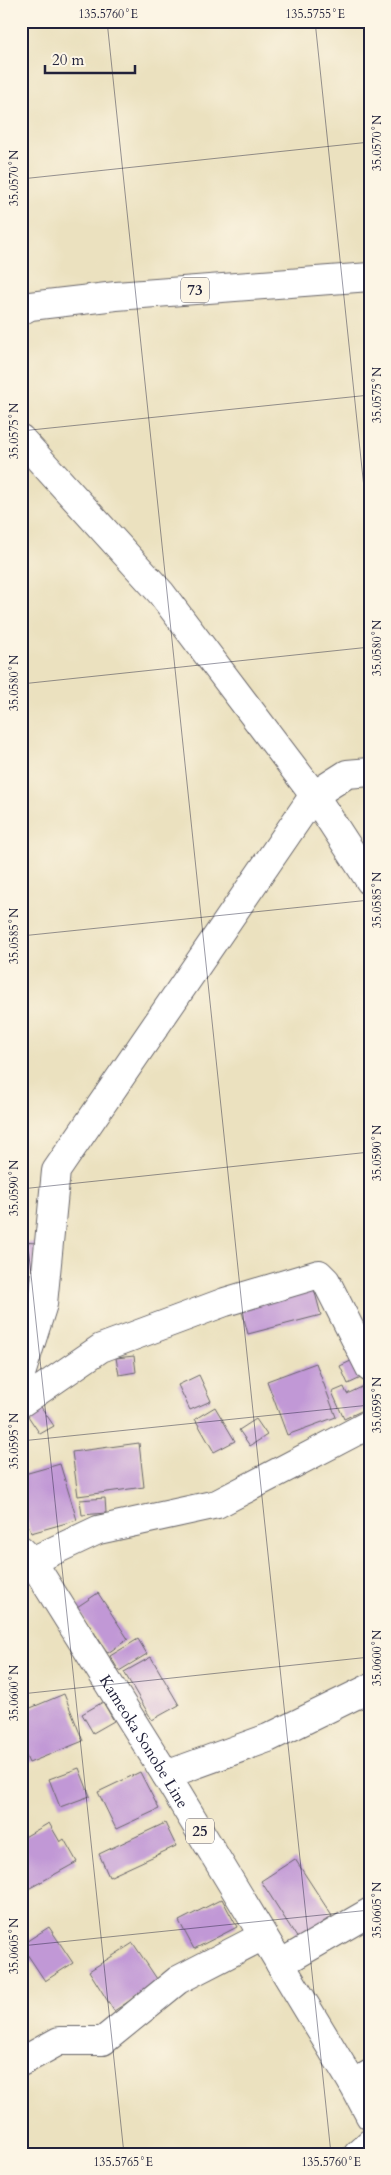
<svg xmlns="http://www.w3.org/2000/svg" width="391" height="2175" viewBox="0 0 391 2175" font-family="Cardo,serif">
  <rect width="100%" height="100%" fill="#fcf5e5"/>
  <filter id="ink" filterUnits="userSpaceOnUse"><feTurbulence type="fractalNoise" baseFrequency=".02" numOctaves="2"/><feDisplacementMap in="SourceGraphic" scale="10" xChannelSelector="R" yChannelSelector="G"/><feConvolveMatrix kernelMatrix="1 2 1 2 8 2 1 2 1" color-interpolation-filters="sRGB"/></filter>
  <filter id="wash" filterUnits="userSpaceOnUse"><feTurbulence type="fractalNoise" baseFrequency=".0096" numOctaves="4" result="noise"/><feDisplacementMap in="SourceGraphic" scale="20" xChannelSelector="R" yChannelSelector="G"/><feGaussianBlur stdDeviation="1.12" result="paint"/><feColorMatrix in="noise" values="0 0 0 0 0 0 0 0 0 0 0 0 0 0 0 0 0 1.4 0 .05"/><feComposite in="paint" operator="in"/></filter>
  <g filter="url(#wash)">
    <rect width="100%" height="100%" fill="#ebe1bf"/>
    <g id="blocks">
      <path fill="#c198d6" d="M21,1242L37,1243L34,1274L21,1273Z
        M314,1289L321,1315L248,1334L241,1308Z
        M134,1356L136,1372L119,1375L116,1358Z
        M353,1360L361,1378L348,1384L340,1366Z
        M316,1363L336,1417L287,1435L267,1381Z
        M199,1375L211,1401L190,1410L178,1385Z
        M364,1386L370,1398V1407L344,1419L332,1392L344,1387L347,1394Z
        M39,1404L54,1426L40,1434L26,1413Z
        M215,1407L235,1441L214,1452L195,1419Z
        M256,1419L267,1435L250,1446L239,1430Z
        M139,1443L144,1487L78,1496L72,1452Z
        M60,1464L77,1520L31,1533L21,1501V1475Z
        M105,1498L106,1513L82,1515L80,1500Z
        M98,1593L128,1639L108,1653L77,1607Z
        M138,1639L147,1654L119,1671L110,1656Z
        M151,1657L179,1705L152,1720L124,1672Z
        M64,1694L83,1741L29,1763L21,1745V1712Z
        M103,1702L114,1721L93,1733L82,1714Z
        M79,1768L90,1796L60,1807L49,1779Z
        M140,1772L159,1809L116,1829L98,1792Z
        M49,1823L60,1842L64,1839L77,1862L21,1893V1839Z
        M165,1823L176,1846L109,1877L99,1854Z
        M295,1859L332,1916L298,1939L261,1881Z
        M222,1899L237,1927L194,1949L179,1921Z
        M49,1927L73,1963L45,1981L21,1945Z
        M133,1943L159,1982L114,2011L89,1971Z"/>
    </g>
  </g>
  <g filter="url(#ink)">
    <use href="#blocks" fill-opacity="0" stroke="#686569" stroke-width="1"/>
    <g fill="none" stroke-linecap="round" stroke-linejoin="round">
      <g stroke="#686569" stroke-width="30">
        <path id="minor" d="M21,1374L43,1304L56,1171L314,795L347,774L370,772
          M21,1403L101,1348L225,1302L319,1274L326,1281L370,1368
          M32,1561L98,1530L217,1504L370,1424
          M166,1775L268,1738L370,1688
          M280,1964L370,1912
          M21,2062L59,2041H103L178,1980L263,1936
          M353,2084L370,2074
          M358,2154L370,2143"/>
      </g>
      <g stroke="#686569" stroke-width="30">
        <path id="tertiary" d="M21,439L161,593L314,795L370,881"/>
      </g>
      <g stroke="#686569" stroke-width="30">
        <g id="primary">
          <path d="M21,311L30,306L116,296L370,277"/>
          <path id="s1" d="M21,1550L32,1561L166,1775L353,2084L370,2116"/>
        </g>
      </g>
      <use href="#minor" stroke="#fff" stroke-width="28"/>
      <use href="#tertiary" stroke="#fff" stroke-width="28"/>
      <use href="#primary" stroke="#fff" stroke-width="28"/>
    </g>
  </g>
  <path fill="none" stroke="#22223b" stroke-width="1" stroke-opacity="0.45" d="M107,21L331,2154M315,21L370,545M21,179L370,142M21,431L370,395M21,684L370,647M21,936L370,900M21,1180L124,2154M21,1189L370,1152M21,1441L370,1405M21,1694L370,1657M21,1946L370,1910"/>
  <g text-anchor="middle" stroke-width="4" stroke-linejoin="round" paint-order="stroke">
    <g fill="#fcf5e5" stroke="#63616e" stroke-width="1">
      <rect x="181" y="277.5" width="28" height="25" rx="4"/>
      <rect x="186" y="1818.5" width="28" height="25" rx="4"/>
    </g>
    <g font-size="15" font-weight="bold" fill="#22223b">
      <text x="195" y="295">73</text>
      <text x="200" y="1836">25</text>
    </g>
    <g font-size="16" fill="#22223b" stroke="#fcf5e5">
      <text dy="6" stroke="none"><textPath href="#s1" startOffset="228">Kameoka Sonobe Line</textPath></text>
    </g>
  </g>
  <rect width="391" height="2175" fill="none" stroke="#fcf5e5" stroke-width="55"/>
  <path d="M45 65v8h90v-8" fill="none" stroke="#22223b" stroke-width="2.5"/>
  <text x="52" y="65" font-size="15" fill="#22223b" stroke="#fcf5e5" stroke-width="4" paint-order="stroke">20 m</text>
  <rect x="28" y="28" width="336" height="2120" fill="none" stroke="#22223b" stroke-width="2"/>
  <g font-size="12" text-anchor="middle" fill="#22223b">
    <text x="108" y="18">135.5760°E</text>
    <text x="315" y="18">135.5755°E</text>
    <text transform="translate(377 143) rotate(-90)" y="4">35.0570°N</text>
    <text transform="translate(14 178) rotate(-90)" y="4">35.0570°N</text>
    <text transform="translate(377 395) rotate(-90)" y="4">35.0575°N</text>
    <text transform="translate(14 431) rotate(-90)" y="4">35.0575°N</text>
    <text transform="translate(377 648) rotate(-90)" y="4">35.0580°N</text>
    <text transform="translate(14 683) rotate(-90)" y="4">35.0580°N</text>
    <text transform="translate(377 900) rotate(-90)" y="4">35.0585°N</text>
    <text transform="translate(14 936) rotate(-90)" y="4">35.0585°N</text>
    <text transform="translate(377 1153) rotate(-90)" y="4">35.0590°N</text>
    <text transform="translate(14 1188) rotate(-90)" y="4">35.0590°N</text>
    <text transform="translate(377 1405) rotate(-90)" y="4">35.0595°N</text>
    <text transform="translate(14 1441) rotate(-90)" y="4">35.0595°N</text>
    <text transform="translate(377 1658) rotate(-90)" y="4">35.0600°N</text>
    <text transform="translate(14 1693) rotate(-90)" y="4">35.0600°N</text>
    <text transform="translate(377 1910) rotate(-90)" y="4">35.0605°N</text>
    <text transform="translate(14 1946) rotate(-90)" y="4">35.0605°N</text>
    <text x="123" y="2166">135.5765°E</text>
    <text x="331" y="2166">135.5760°E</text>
  </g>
</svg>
